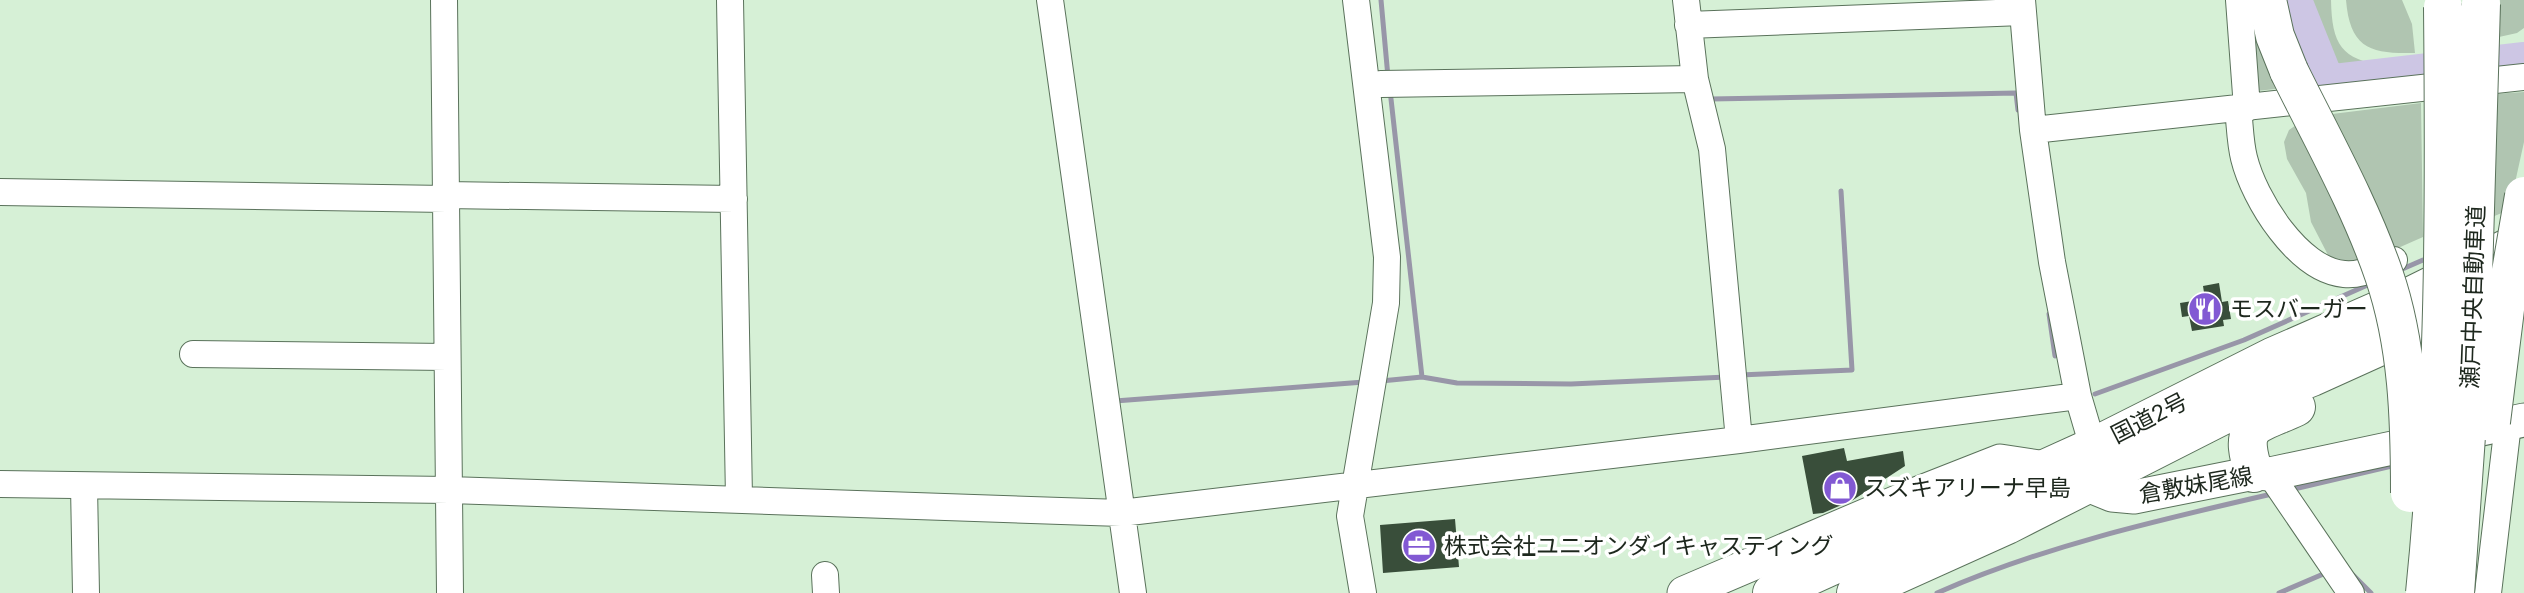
<svg xmlns="http://www.w3.org/2000/svg" width="2524" height="593" viewBox="0 0 2524 593" font-family="Roboto,'Noto Sans JP',sans-serif">
  <rect width="100%" height="100%" fill="#d6f0d6"/>
  <path fill="#b0c5b1" d="M2308,0H2331C2332,45 2341,59 2385,66L2349,70L2336,68L2326,54Z
    M2346,0H2402L2412,24L2415,53C2371,54 2350,49 2346,0Z
    M2500,0H2524V28L2517,33L2499,37Z
    M2250,23L2284,88L2257,91Z
    M2524,92V142L2509,210L2492,217L2494,94Z
    M2421,103L2423,237L2389,252L2324,115Z
    M2299,123L2368,265L2337,262L2328,255L2311,222L2306,193L2287,159L2284,142L2289,130Z"/>
  <g fill="none" stroke-linecap="round" stroke-linejoin="round">
    <path stroke="#9896a8" stroke-width="5" d="M1381,0L1388,77
      M2321,87L2334,80
      M1390,90L1422,377
      M1711,99L2016,93L2018,110
      M2400,270L2423,260
      M2049,314L2055,356
      M1740,375L1852,370L1841,191
      M1381,381L1422,377L1457,383L1571,384L1727,377
      M2095,394L2244,340L2372,283
      M1115,401L1364,382
      M2294,489L2396,465
      M2353,575L2371,593
      M1937,593C2044,546 2159,520 2272,494
      M2279,593L2328,572"/>
    <path stroke="#cdc6e4" stroke-width="32" d="M2296,0L2326,75L2334,80L2524,58"/>
  </g>
  <path fill="#394e3a" d="M2219,283L2222,302L2228,301L2231,319L2223,320L2224,326L2192,331L2189,316L2182,317L2180,303L2205,299L2203,286Z
    M1844,448L1847,461L1903,451L1905,466L1853,500L1823,513L1813,514L1802,456Z
    M1455,519L1459,567L1383,573L1380,525Z"/>
  <g fill="none" stroke-linecap="round" stroke-linejoin="round">
    <g stroke="#5a725b" stroke-width="28">
      <path id="minor" d="M444,0L450,593
        M730,0L739,498
        M1050,0L1133,593
        M1356,0L1387,257L1386,303L1350,516L1363,593
        M1686,0L1695,79L1712,149L1739,440
        M2022,0L2033,130L2052,262L2078,396L2093,447L2091,461
        M2239,0L2247,108
        M1688,25L2022,12
        M1381,84L1695,79
        M2238,109C2240,125 2240,142 2244,158C2254,199 2298,270 2344,274C2366,276 2376,264 2394,260
        M2033,130L2524,77
        M0,192L446,199
        M446,195L734,199
        M193,354L447,357
        M2270,474L2351,593
        M0,484L449,490L1121,513L1739,440L2078,396
        M84,486L86,593
        M825,575L826,593
        M2488,593L2508,424"/>
    </g>
    <g stroke="#5a725b" stroke-width="35">
      <path id="major" d="M1684,593L1916,494L2000,461L2046,468L2112,495L2134,497L2254,473L2270,474L2524,420"/>
    </g>
    <g stroke="#5a725b" stroke-width="40">
      <path id="highway" d="M2267,0L2275,36L2289,71
        M2254,473C2237,422 2256,426 2296,407
        M1772,593L2093,447L2272,357L2409,297L2524,240
        M1856,593L2007,525L2251,401L2312,377L2469,306"/>
    </g>
    <use href="#minor" stroke="#fff" stroke-width="26"/>
    <use href="#major" stroke="#fff" stroke-width="33"/>
    <use href="#highway" stroke="#fff" stroke-width="38"/>
    <g stroke="#5a725b" stroke-width="40" stroke-linecap="butt">
      <path id="highway-bridge" d="M2289,71C2322,138 2360,205 2384,275C2408,345 2410,420 2410,493
        M2491,422L2506,301L2524,196
        M2425,593C2445,398 2445,202 2443,7
        M2455,593L2470,379L2481,4"/>
    </g>
    <use href="#highway-bridge" stroke="#fff" stroke-width="38"/>
  </g>
  <defs>
    <g id="restaurant-disc" transform="scale(1.75)"><circle r="9.5" fill="#8259d3" stroke="#fff"/><path d="M-5-6h1v4h1v-4h1v4h1v-4h1v5L-1.5 .5V6h-2V.5L-5-1ZM5-6V6H3V1.5H1.5Q1.5-4 5-6Z" fill="#fff"/></g>
    <g id="shop-disc" transform="scale(1.75)"><circle r="9.5" fill="#8259d3" stroke="#fff"/><path d="M-5-2.5h2.3a2.7 3.5 0 0 1 5.4 0H5L5.5 6h-11ZM-1.5-2.5h3a1.5 2.3 0 0 0-3 0Z" fill="#fff"/></g>
    <g id="office-disc" transform="scale(1.75)"><circle r="9.5" fill="#8259d3" stroke="#fff"/><path d="M-6-3h4V-5.5h4V-3h4V5H-6ZM-1-4.5V-3h2v-1.5ZM-6 0V1H6V0Z" fill="#fff"/></g>
  </defs>
  <g fill-rule="evenodd">
    <use href="#restaurant-disc" x="2205" y="309"/>
    <use href="#shop-disc" x="1840" y="488"/>
    <use href="#office-disc" x="1419" y="546"/>
  </g>
  <g text-anchor="middle" stroke-width="7" stroke-linejoin="round" paint-order="stroke">
    <g font-size="23" fill="#1d271d" stroke="#fff">
      <text transform="translate(2473 297) rotate(-88)" y="8">瀬戸中央自動車道</text>
      <text transform="translate(2149 418) rotate(-27)" y="8">国道2号</text>
      <text transform="translate(2196 485) rotate(-10)" y="8">倉敷妹尾線</text>
    </g>
    <g font-size="23" fill="#1d271d" stroke="#fff" text-anchor="start">
      <text x="2230" y="317">モスバーガー</text>
      <text x="1864" y="496">スズキアリーナ早島</text>
      <text x="1444" y="554">株式会社ユニオンダイキャスティング</text>
    </g>
  </g>
</svg>
